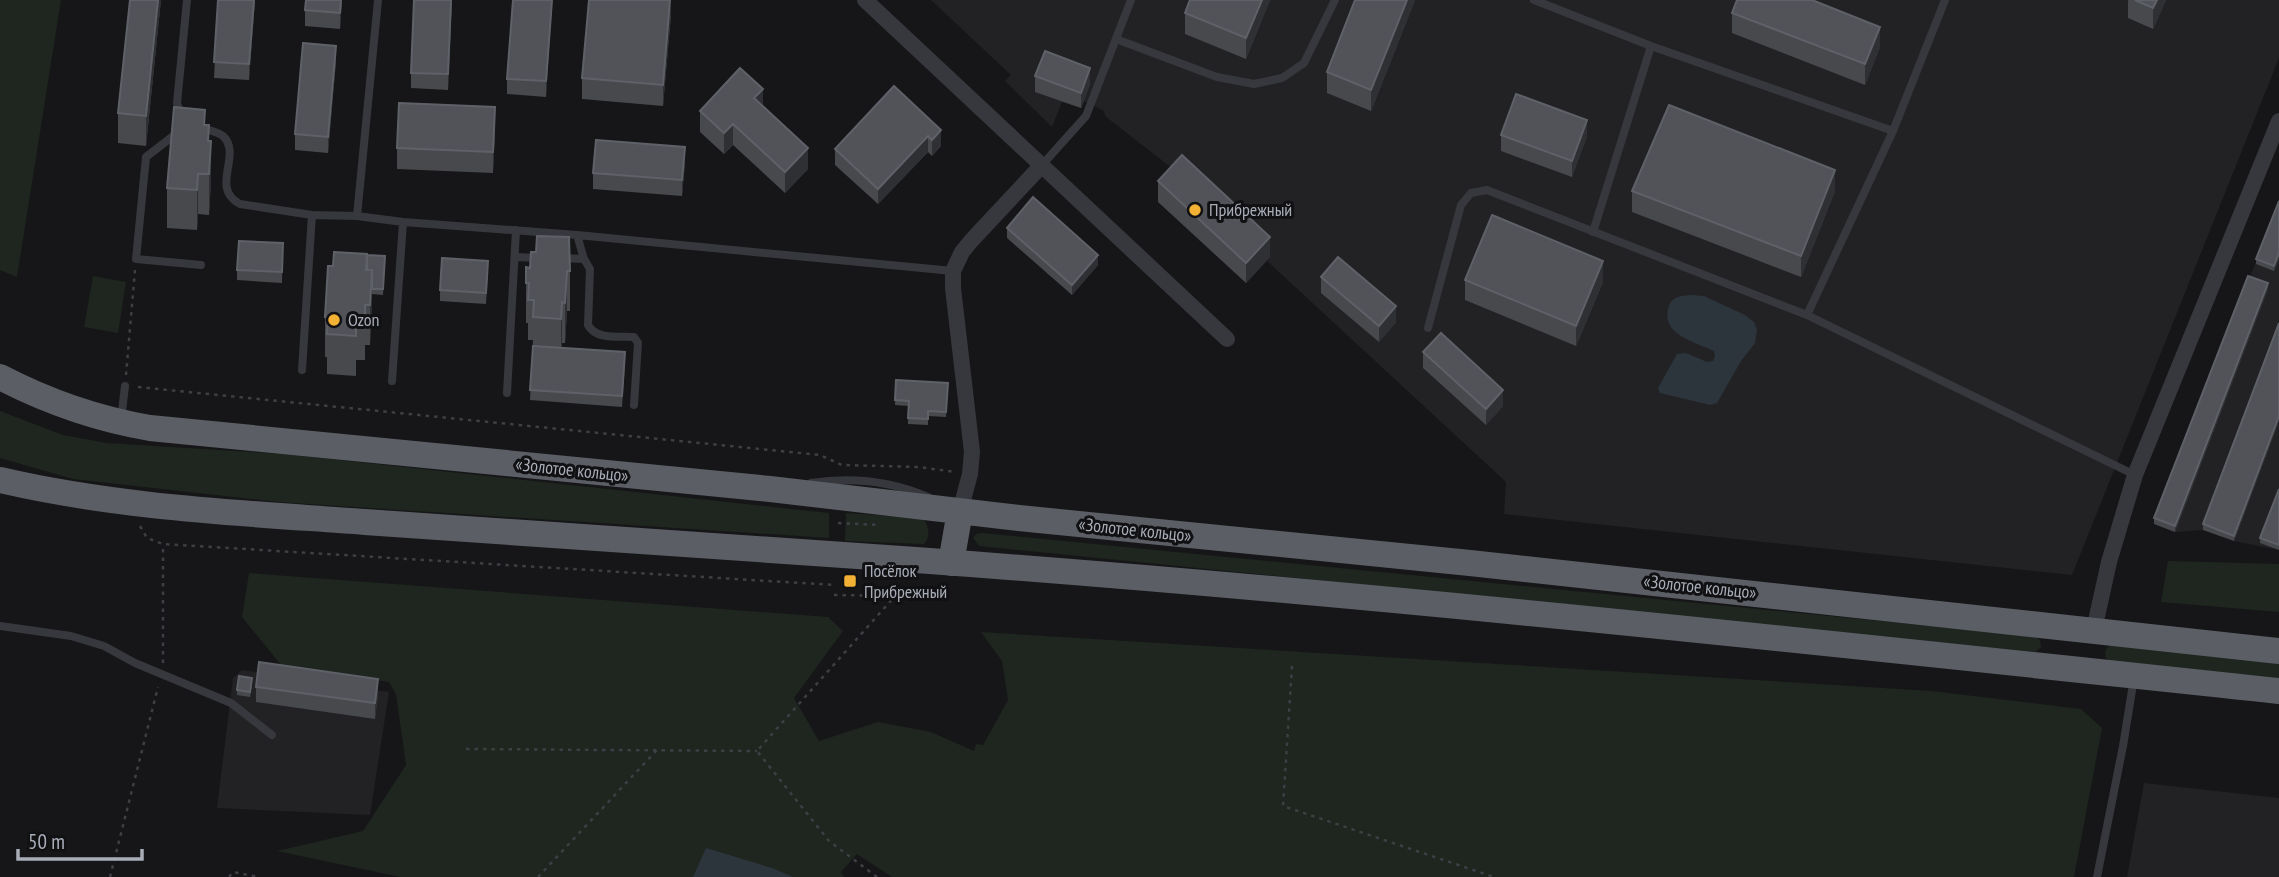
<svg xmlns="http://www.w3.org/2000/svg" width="2279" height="877" viewBox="0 0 2279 877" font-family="'PT Sans Narrow',sans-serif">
  <rect width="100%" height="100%" fill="#161618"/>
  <path fill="#222225" d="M931,0H2279V58L2072,575L1504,514L1506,482L1267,261L1270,258L1182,176L1105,116L1104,111L1084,101L1081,108L1062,102L1052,127L1005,81L1011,75Z
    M2279,207V550L2234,541L2203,530L2175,532L2154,524L2248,281Z
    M242,670L389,692L370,815L217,808L233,678Z
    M2144,783L2279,798V877H2127Z"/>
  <path fill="#1e261f" d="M0,0H61L17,277L0,270Z
    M93,276L126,282L118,333L84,327Z
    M0,411L63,435L106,443L284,454L829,513V538L278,502L73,479L0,458Z
    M846,513L923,518C929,526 931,536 924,544L845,541Z
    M982,533L2034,636L2040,640L2041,647L2035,652L979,546L973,538L976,534Z
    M2168,561L2279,564V612L2161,602Z
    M249,573L828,617L843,631L794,698L819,741L878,722L931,732L974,751L976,744L983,745L1008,700L1002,661L981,632L1931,691L2081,709L2102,728L2074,877H892L857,854L841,872L844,877H400L277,851L363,831L406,765L396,694L389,682L282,666L242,617Z
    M2112,643L2279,661V679L2110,661L2106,658L2105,651Z"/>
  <path fill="#2c353c" d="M1690,295L1704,296L1745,315L1754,322L1757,330L1755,343L1741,361L1717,403L1710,405L1660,393L1658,388L1677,354L1686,353L1707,362L1713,361L1715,356L1714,351C1695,342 1662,335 1668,309C1671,297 1679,296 1690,295Z
    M706,848L772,868L793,877H693Z"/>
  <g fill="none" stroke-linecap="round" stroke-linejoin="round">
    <path stroke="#3d3f44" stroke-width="2.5" stroke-dasharray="3.5 5" stroke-linecap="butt" d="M126,375L135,270
      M138,387L820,455L842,465L919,467L955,472
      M838,523L880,525
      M140,526L147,538L163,544L834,585
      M834,595L895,596
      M163,663V544
      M1292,666L1283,806L1494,877
      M466,749L757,751
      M110,877L158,687
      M229,877L233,872L259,877
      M538,877L657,750
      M877,877L829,841L757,751L895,596"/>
    <path stroke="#37383d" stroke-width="8" d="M1534,0L1651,46
      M1116,39L1217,77L1254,84L1282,78L1304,63L1335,0
      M181,115L177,103L187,0
      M201,127C207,130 218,132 223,136C243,155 209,188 240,204L312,215L357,216L403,222L577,235L953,271
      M177,133L146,157L136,259L201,265
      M1042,165L1086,116L1131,0
      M357,216L378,0
      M1593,232L1651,46L1893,131
      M577,235L584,259L590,269L588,325C596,340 618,336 634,337L638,343L634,405
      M515,257L540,258
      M560,258L584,259
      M1807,315L1893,131L1945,0
      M1428,328L1461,205L1471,193L1487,190L1807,315L2135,475
      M302,370L312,215
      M392,381L403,222
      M507,393L516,230
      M121,420L125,386
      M811,483C850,477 891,481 928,497
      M0,626L71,636L104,646L135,663L231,703L272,735
      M2097,877L2123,746L2134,678"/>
    <path stroke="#37383d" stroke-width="16" d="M865,0L1227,339
      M960,511L970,474L972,452L953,288V271L962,252L971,241L1042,165
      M2094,630L2109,562L2135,475L2279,121"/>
    <path stroke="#5b5e65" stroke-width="26" d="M0,377C48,402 97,419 150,428L770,489L1019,518L1470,563L2279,651
      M0,480C120,508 243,513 365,522C549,536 733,547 916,560C1371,593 1825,643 2279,691
      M951,563L960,511"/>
  </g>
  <path fill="#47494d" d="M161,0L146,146L118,143V113Z
    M218,0H255L249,80L214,78Z
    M342,0L340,29L305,26V10Z
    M452,0L448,90L411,88V73Z
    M552,0L546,97L507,94V79Z
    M1190,0H1270L1246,59L1185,34V13Z
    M1415,0L1371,111L1327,93V72Z
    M2128,0H2166L2153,29L2128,18Z
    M1732,13L1880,47L1865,85L1732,33Z
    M671,15L663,106L582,99V78Z
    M336,61L328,153L295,150V134Z
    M1035,76L1090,84L1081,108L1035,92Z
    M894,86L941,146L932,156L928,152L878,204L835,165V149Z
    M763,106L808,169L785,193L733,145L724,154L700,132V111Z
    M205,125L209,141L211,181L209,215L198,214L197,230L167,228V188Z
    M495,128L493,173L397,169V148Z
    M1501,135L1587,136L1572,177L1501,151Z
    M685,163L682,196L593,189V173Z
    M1158,181L1270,257L1246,283L1158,202Z
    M1632,191H1835L1801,277L1632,212Z
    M2279,201V259L2274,271L2256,264V259Z
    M1007,228L1098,265L1072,295L1007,238Z
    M283,243L282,283L237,280V270Z
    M367,255L385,256L383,295L372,294L370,345H365V360H356V376L327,374V357H325V317L333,266Z
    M526,267L570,271V311H567L565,343H562V348L625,363L622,407L530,400L533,340H528V323H526Z
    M488,272L486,304L440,301V290Z
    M1321,277L1396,322L1379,342L1321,293Z
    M1465,280L1603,282L1576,346L1465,300Z
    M2268,289L2175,532L2154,524V518Z
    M2279,323V421L2234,541L2203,530V524Z
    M1423,352L1503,406L1486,425L1423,368Z
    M896,380L948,383L946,417L928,416V425L908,424V406L895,405Z
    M2279,489V550L2260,543V538Z
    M252,684L250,697L237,695V690Z
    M256,687L378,694L375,719L256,702Z"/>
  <path fill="#2f3033" d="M158,0H161L146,146V116Z
    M254,0H255L249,80V64Z
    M341,0H342L340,29V13Z
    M451,0H452L448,90V74Z
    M552,0V6L546,97V81Z
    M671,0V15L663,106V85Z
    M1262,0H1270L1246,59V38Z
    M1407,0H1415L1371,111V90Z
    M2157,0H2166L2153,29V8Z
    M1880,27V47L1865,85V64Z
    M336,46V61L328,153V137Z
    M1090,68V84L1081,108V93Z
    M763,89V110L754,98Z
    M495,107V128L493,173V152Z
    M1587,120V136L1572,177V161Z
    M733,124V145L724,154V133Z
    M941,130V146L932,156V140Z
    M928,136V152L878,204V189Z
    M211,141V181L209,215V174Z
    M685,147V163L682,196V180Z
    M808,148V169L785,193V172Z
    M1835,170V191L1801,277V256Z
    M198,174V214L197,230V190Z
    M1270,237V257L1246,283V263Z
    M2279,253V259L2274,271V266Z
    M1098,255V265L1072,295V285Z
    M1603,261V282L1576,346V326Z
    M372,270V310L370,345V305Z
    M567,271V311L565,343V303Z
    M2268,283V289L2175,532V526Z
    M562,302V343L561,359V319Z
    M1396,306V322L1379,342V326Z
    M1503,390V406L1486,425V409Z
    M2279,416V421L2234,541V536Z
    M378,679V694L375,719V703Z"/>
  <path fill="#525359" stroke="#5f6168" stroke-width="2" d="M130,0H158L146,116L118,113Z
    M218,0H254L249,64L214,62Z
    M306,0H341L340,13L305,10Z
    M414,0H451L448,74L411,73Z
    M513,0H552L546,81L507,79Z
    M589,0H670L663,85L582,78Z
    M1190,0H1262L1246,38L1185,13Z
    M1355,0H1407L1371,90L1327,72Z
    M1737,0H1812L1880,27L1865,64L1732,13Z
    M2135,0H2157L2153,8Z
    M303,43L336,46L328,137L295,134Z
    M1045,51L1090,68L1081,93L1035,76Z
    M740,68L763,89L754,98L808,148L785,172L733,124L724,133L700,111Z
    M894,86L941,130L932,140L928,136L878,189L835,149Z
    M1516,94L1587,120L1572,161L1501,135Z
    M399,103L495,107L493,152L397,148Z
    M1669,105L1835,170L1801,256L1632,191Z
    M174,107L205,110L204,125H209L208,141H211L209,174H198L197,190L167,188Z
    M596,140L685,147L682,180L593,173Z
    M1182,155L1270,237L1246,263L1158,181Z
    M1033,197L1098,255L1072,285L1007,228Z
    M2279,201V253L2274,266L2256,259Z
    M1492,215L1603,261L1576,326L1465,280Z
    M537,236L569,237L570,271H567L565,303L562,302L561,319L533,317L534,300H528L529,283H526V267L530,268L531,252H536Z
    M239,241L283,243L282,272L237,270Z
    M334,252L367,254L366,270H372L370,305H365V320H356V336L327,334L328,317H325L328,266H333Z
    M367,255L385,256L383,289H372V270H367Z
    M1338,257L1396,306L1379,326L1321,277Z
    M442,258L488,261L486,293L440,290Z
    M2248,276L2268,283L2175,526L2154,518Z
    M2279,323V416L2234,536L2203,524Z
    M1441,333L1503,390L1486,409L1423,352Z
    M533,346L625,352L622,396L530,390Z
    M896,380L948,383L946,412L928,411V419L908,418L909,401L895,400Z
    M2279,489V545L2260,538Z
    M259,662L378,679L375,703L256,687Z
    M239,676L252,678L250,692L237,690Z"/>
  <g fill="#f2b134" stroke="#111113" stroke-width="2.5">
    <circle cx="1195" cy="210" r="7"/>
    <circle cx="334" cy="320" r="7"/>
    <rect x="843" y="574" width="14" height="14" rx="3.5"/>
  </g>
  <g text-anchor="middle" stroke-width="6" stroke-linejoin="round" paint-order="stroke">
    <g font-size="18" fill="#a8adb8" stroke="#111113" text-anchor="start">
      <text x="1209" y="216">Прибрежный</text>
      <text x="348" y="326">Ozon</text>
      <text x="864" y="577">Посёлок<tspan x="864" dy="21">Прибрежный</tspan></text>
    </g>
    <g font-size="18" fill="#a8adb8" stroke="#111113">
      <text transform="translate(572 470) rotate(6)" y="6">«Золотое кольцо»</text>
      <text transform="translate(1135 530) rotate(6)" y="6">«Золотое кольцо»</text>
      <text transform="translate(1700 587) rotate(6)" y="6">«Золотое кольцо»</text>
    </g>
  </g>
  <path d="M18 849v10h124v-10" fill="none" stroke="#a8adb8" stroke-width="3.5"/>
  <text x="28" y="849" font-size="21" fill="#a8adb8" stroke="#111113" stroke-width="5" paint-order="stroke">50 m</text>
</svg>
